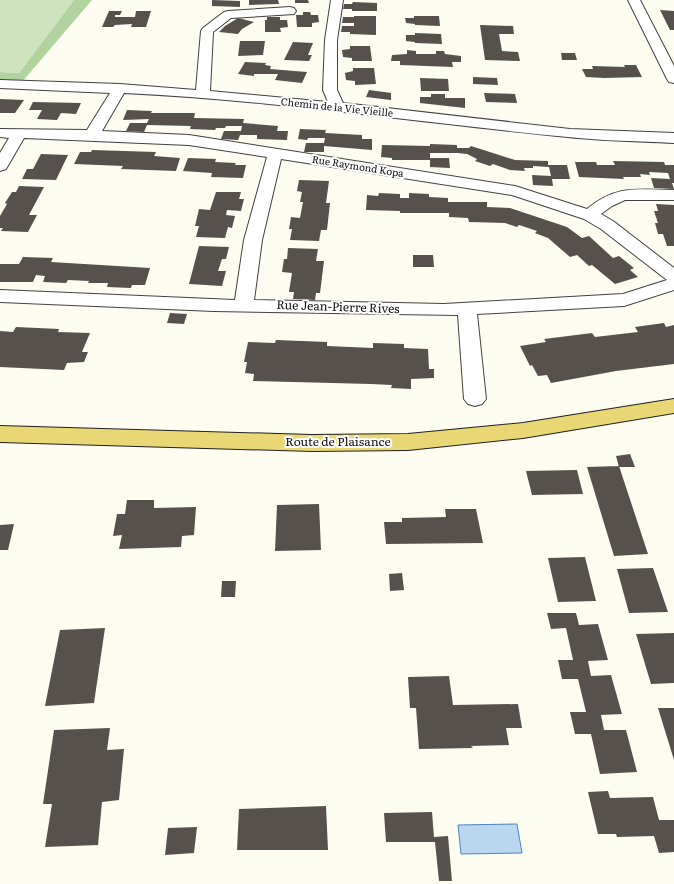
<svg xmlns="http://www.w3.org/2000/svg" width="674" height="884" viewBox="0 0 674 884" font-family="Literata,serif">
  <rect width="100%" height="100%" fill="#fdfcf1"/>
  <path fill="#cee4be" d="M0,0H74L19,73L0,72Z"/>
  <path fill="#b2d39f" d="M74,0H92L16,89L0,88V72L19,73Z"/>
  <path fill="#bbd7ef" stroke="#4b85be" d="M517,824L522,853L461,854L458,825Z"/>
  <path fill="#56514c" d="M212,0L240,1V7L212,6Z
    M249,0H278L279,4L249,5Z
    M295,0H308L309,3H295Z
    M353,2L377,3V11H352V9H343L344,4H352Z
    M660,10L674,11V30H670Z
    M109,11H122L120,15H115V17H135L136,11H151L146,27H131L132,24L115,25L113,27H102Z
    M303,12H310L311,15H318L319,22L312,23V27H297L296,15H303Z
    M354,16H376V35L350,34V32H341L342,26H354V23H342L343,17H354Z
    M414,16H439L440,26L415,25V24L406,23L405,18H414Z
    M267,17H280V20H287L288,27L280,28L281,32H265V20H267Z
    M238,18L254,22L242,29L238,34L219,32L225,26Z
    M480,25L513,26L514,34H499L502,51L518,52L520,61L485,60Z
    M415,33L441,34L442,44L415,43V42L406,41V35H415Z
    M240,41H265L263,55L238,56Z
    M293,42L313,43L308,55H312L309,61L284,60Z
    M350,46H370L372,61H352V58L343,57L342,50L350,49Z
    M407,50L416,51V54H436V51H444L445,54L461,56V62H452L453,67L400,65V61H391L392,55L407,54Z
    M561,53H575L577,60H562Z
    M245,62L266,63L265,65L271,66L270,69L307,72L302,83L275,80L278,74H254V76L238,74Z
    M624,65H636L642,77L604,78L586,77L582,69H593L592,66L625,67Z
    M353,68H374L376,84L355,85V81L346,80L345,73L353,71Z
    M473,77L497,78L498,85L473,84Z
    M420,78L448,79L449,91H421Z
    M369,90L391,93V100L366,97Z
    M484,93L515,94L517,103L486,102Z
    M431,94H445V98H465V108L420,103V97H431Z
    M0,99L24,100L15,113H0Z
    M33,102L81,103L76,114L61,113L57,120L37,119L42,110H29Z
    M127,110L152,111L151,113H195L194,118L244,119L243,123L278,126L277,131H288L287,140L257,139V135H240L238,140L221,139L224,131H241L242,126H226L225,128H216L215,130L190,129L191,126L147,125L144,132L126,131L130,123H147L149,119L123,120Z
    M300,129L326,130L325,133L362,135V139H372V150L324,146V152H304L306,143H324L325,138H308L307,140L298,139Z
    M430,144L457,145V148H469L471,146L515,160L548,161V165H567L570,179H552L553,186L533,185L532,175L551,176L549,167L533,166V168H524L525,171L510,170L493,164L490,166L475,161L477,159L467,154L457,153H430V158H449L450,168L430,167V160H392V158L381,157L382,145L430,146Z
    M92,150L156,152L154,156L180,158L176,171L121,169L123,166L74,164L80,152H91Z
    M41,154L68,155L56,180L22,179L27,169H33Z
    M188,158L216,159L215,162L236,163L235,165H246L243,178L211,177L212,173L183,171Z
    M613,161L664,162L665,165H674V183H672L674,189L654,188L651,178L670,179L668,173L649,172L650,175L640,174L641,177H623L624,179L579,177L575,162H596L597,165H615Z
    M299,180L329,181L326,203H330L327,230H321L319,241L290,240L292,229H289L291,217L300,218L303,202H300L302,192L297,191Z
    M19,186L44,187L29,215H37L28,232L1,231L3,228H0V216L7,204L5,203L12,192H16Z
    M216,192H241L239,199H244L241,211L227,210L226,215L235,216L232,228L228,227L225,238L196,237L199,226H195L199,209L210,210Z
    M379,193L400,194V198H409V193L429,194V197L448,198V202H487V207L510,208L567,227L582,238L589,236L613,258L619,256L634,268L630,270L638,277L615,284L592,265L589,266L577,255L570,257L548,238L535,233L537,231L519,225L517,227L505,223L469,222L468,218L449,217V213H400V211L366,210L367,195L378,196Z
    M656,204L674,205V246H667L663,234H658L655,223H658L654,211H658Z
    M199,246L229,247L226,259H222L218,271H226L222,286L189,284Z
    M288,248L318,249L316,261H324L320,293H316L315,300L293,299L294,292H289L292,273L282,272L284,259H287Z
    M413,255H433L434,267H413Z
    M23,257L53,258L51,262L150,268L145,285H132L131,288L107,287L108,283H88L89,281L68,280L66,283L43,282L45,276L36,275L33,282H0V264H19Z
    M170,313L187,314L184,324L167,323Z
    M664,323L666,327L674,325V364L616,371L551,383L547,375L538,376L532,365L530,366L520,346L546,342L544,339L592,333L595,337L638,332L635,327Z
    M16,327L59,329L58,332L90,333L82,352H88L84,362L67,363L64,370L0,367V331L13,332Z
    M276,340L327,342V346L373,348V343L404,344V348L428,349L429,369H434V378L411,379V389L391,388L392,385L371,384L253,381L254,374L245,373L247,362H244L248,342L275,343Z
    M630,454L635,467H619L616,456Z
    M619,466L648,554L614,556L587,467Z
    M577,470L583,494L532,495L526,471Z
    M127,500H154V508L196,507L194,535L182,536L181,547L119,549L122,535L113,536L117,514H125Z
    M319,504L321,550L275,551L277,505Z
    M445,509H476L483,543L386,544L384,522H402V518L446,517Z
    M14,524L8,550H0V525Z
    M585,557L596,601L558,602L548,558Z
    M653,568L668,612L629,613L617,569Z
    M402,573L404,590L390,591L389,574Z
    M222,581H236L235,597H221Z
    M547,613H576L579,625L598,624L608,660L588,661L591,676L611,675L622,714L601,715L604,730H626L637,772L600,774L591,734H575L570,712H586L578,679H562L558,660H573L566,628L551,629Z
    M105,628L94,703L45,706L60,630Z
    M674,633V683L651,684L636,634Z
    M449,676L453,705L518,704L522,728H506L509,745L471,746L473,748L419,749L416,708H410L408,677Z
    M658,708H674V760Z
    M110,728L107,750L124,749L119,800L102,802L98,845L45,847L52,804H43L54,730Z
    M608,791L610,798L653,797L659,820H674V852L659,853L654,836L617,837L616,834H598L588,792Z
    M326,806L328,850H237L239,809Z
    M432,812L434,837L448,836L452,881H439L435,842H386L384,813Z
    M197,827L194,853L165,855L168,828Z"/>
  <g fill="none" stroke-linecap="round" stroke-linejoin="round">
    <g stroke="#414141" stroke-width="2">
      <path id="minor" d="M331,0H343L337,40V90L343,103L570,129L674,133V143C639,141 603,141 568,137C420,123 273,100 124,93L102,131L189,135L515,186L587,209C618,184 637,190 674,190V200H625L612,206L601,214L613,221L674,268V290L624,306L477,314L486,399L482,404L475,406L468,404L464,399L458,315L214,311L0,302V290L235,300L244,240L267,157L189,145L24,138L6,169L0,171V153L9,138L0,137V129L87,130L110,93L0,88V80L120,84L196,90L201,31L203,28L224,12L228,11L290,7L294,8L296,11L294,14L231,18L213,32L210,91L328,102L323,90L325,40ZM281,159L512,195L584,219L601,229L667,280L623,294L444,304L254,300L262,240Z
        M628,0H640L674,66V83L669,82L667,79Z"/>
    </g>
    <g stroke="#1f1f1f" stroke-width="2">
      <path id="major" d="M674,399V413L523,438L408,450L312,451L0,442V426L312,435L408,434L523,423Z"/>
    </g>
    <use href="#minor" fill="#fff" fill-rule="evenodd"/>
    <use href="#major" fill="#e9d776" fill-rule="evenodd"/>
  </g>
  <g text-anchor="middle" stroke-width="4" stroke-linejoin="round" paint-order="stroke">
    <g font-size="10" fill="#0e0e0e" stroke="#fff">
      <text transform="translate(337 107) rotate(6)" y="4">Chemin de la Vie Vieille</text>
      <text transform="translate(358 166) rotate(9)" y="4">Rue Raymond Kopa</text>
    </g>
    <g font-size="12" fill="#0e0e0e" stroke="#fff">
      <text transform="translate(338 307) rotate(2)" y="4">Rue Jean-Pierre Rives</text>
      <text x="338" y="446">Route de Plaisance</text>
    </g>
  </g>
</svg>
